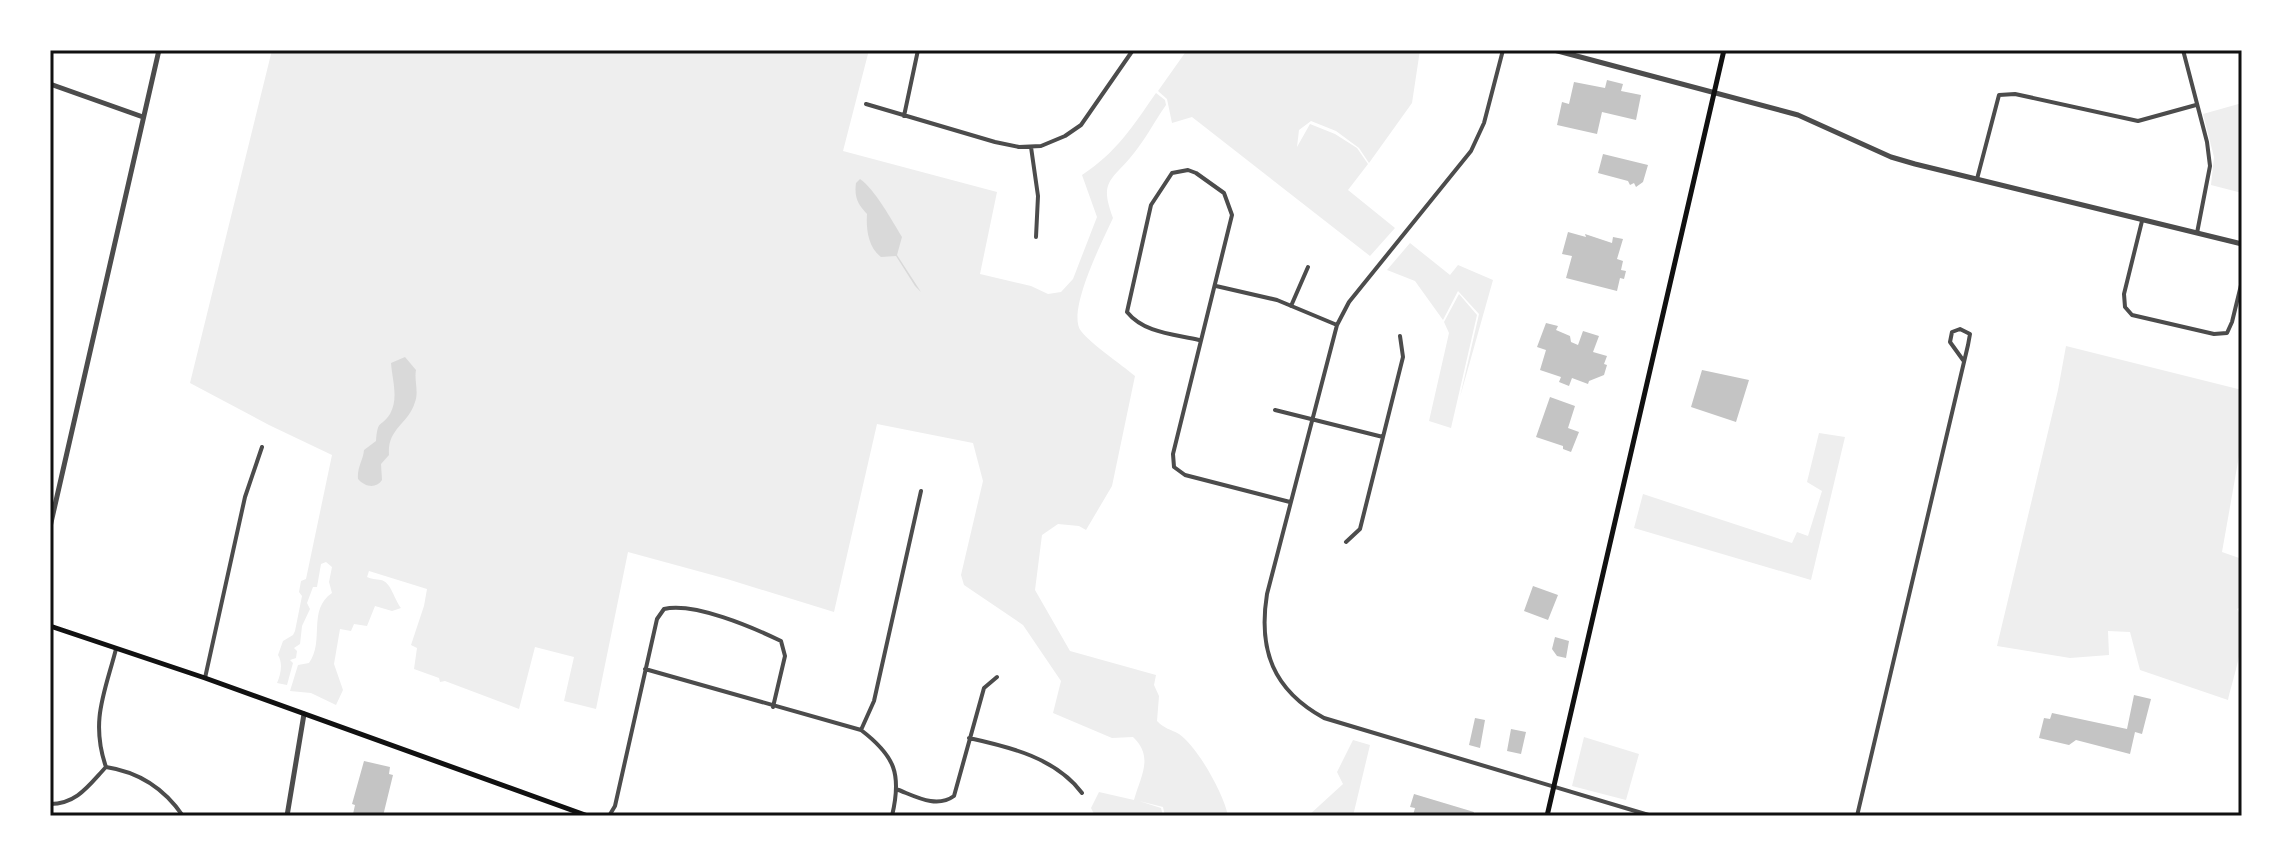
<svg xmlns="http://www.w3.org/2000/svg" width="2292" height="866" viewBox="0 0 2292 866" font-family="'Varela Round',sans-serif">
  <rect width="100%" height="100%" fill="#fff"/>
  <path fill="#eee" d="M272,50H869L843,151L997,192L980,274L1031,286L1048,294L1061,292L1073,279L1097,217L1082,175C1116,153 1133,126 1156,93L1165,100L1166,105C1154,122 1144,142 1130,158C1109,182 1100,183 1113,218C1103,240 1066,312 1081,331C1092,345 1121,364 1135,376L1112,486L1086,530L1079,526L1058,524L1042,535L1035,590L1070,651L1156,675L1154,685L1159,696L1157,721C1165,729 1170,729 1179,734C1197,746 1224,794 1228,816H1165L1163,807L1139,801L1161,808L1163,816H1095L1091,808L1099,792L1134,800C1141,775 1154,757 1133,737L1112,738L1053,713L1061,681L1023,625L964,585L961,575L983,481L973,443L877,424L834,612L727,579L628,552L596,709L564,701L574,657L535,647L519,709L445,681L440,682L439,678L414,669L417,648L411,645L424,606L427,589L369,571L367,577C371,579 376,579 381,580C391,582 394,599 401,608L392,611L375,606L367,626L354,624L351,631L340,629L334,664L343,690L336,705L311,693L290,691L298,665L309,663C325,641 307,610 332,593L329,582L332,567L326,562L321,564L317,587H313L307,603L310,609L302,626L300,644L294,648L297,651L296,658L290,660L293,663L287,685L277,683C281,674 283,663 278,655L283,641L293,635L295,631L302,596L299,592L301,581L306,579L332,455L269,425L190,383Z
    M1187,50H1420L1412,103L1369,163L1359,148L1336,131L1311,121L1299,130L1297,147L1310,124L1335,134L1357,148L1368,164L1348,190L1395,228L1370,256L1192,117L1172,123L1167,99L1158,91Z
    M2242,103V193L2211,185L2214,157L2203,114Z
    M1410,243L1450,275L1458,265L1493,280L1460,397L1479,314L1458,291L1443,320L1415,281L1387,270Z
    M1459,294L1477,315L1451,428L1429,421L1449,333L1444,322Z
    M2066,346L2242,390V439L2222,552L2242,559V606L2237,609C2251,629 2233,677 2228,700L2140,670L2130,632L2108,631L2109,655L2070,658L1997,646L2058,390Z
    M1819,433L1845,437L1811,580L1634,528L1643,494L1792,543L1797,532L1808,536L1822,491L1807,482Z
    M1584,737L1639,754L1626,800L1572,786Z
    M1353,740L1370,745L1353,816H1308L1343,784L1337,772Z"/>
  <path fill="#d9d9d9" d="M860,179C874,188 893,222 902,237L897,255L921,292L915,286L896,256L881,257C868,247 866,229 867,214C858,205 854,197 856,183Z
    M405,357L416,370C414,380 419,392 415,402C408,425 387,428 389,455L381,464L382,480C376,489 365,487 358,479C357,467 363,461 364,450L376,441C378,418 380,429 390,414C399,398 392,379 391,363Z"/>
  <path fill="#c4c4c4" d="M1607,80L1623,84L1621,91L1641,95L1636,120L1602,112L1597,134L1557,125L1562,102L1569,104L1574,82L1605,88Z
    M1603,154L1648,165L1643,182L1636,187L1634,183L1630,185L1628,181L1598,173Z
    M1568,232L1586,237L1585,234L1612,243L1613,237L1623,239L1617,259L1623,261L1621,270L1626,271L1624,279L1620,278L1617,291L1566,278L1572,256L1562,254Z
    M1546,323L1558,326L1556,330L1570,336L1571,342L1578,345L1583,331L1599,336L1593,352L1607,356L1604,364L1607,365L1604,375L1589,381L1588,384L1572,378L1569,386L1559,382L1561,377L1540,370L1546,350L1537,347Z
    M1702,370L1749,380L1736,422L1691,407Z
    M1550,397L1575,406L1568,428L1579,432L1571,452L1563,449V446L1536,437Z
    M1533,586L1558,595L1548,620L1524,611Z
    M1555,637L1569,641L1566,658L1557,656L1552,649Z
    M2134,695L2151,699L2142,734L2135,732L2130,754L2076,740L2069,745L2039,738L2044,718L2050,719L2052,713L2127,729Z
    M1475,718L1485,720L1480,748L1469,745Z
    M1511,729L1526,732L1521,754L1507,751Z
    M364,761L390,767L389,774L393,775L383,816L353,814L355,805L352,804Z
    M1414,794L1474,812L1473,816H1416L1413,815L1415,808L1410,807Z"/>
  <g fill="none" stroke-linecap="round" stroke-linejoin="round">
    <path stroke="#4c4c4c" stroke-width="4" d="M1503,50L1484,123L1471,151L1349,302L1337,325L1267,594C1258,650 1273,690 1324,718L1652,816
      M2183,50L2207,142L2210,166L2197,233
      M866,104L995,142L1019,147L1041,146L1065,136L1081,125L1133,50
      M904,116L918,50
      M1031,147L1038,196L1036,237
      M1977,179L1999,95L2015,94L2138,121L2196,105
      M2142,221L2124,294L2125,307L2132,315L2214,334L2227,333L2232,322L2242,281
      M1216,286L1277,300L1337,325
      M1291,306L1308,267
      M1199,340C1173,334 1144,333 1127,312L1151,205L1172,173L1188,170L1196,173L1224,193L1232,215L1173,454L1174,467L1185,475L1290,502
      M1275,410L1383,437
      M1346,542L1360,529L1403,357L1400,336
      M645,669L861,730C895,756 902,774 892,816
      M205,678L245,497L262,447
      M861,730L874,701L921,491
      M969,738C1010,747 1056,758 1082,793
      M106,767C90,721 105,692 116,649
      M106,767C139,772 164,788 183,816
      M896,789C915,796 936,809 954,796L984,688L997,677
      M50,804C77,804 89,785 106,767
      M609,816L615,806L657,619L664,609C694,602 752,627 781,641L785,656L773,707
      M1857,816L1968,345L1970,334L1960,329L1952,332L1950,342L1963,360"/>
    <path stroke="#4c4c4c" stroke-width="5" d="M1554,50L1798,115L1891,157L1915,164L2242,244
      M50,84L143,117
      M50,527L159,50
      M287,816L304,714"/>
    <path stroke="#111" stroke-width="5" d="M50,626L205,678L588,816
      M1547,816L1724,50"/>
  </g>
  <rect width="2292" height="866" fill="none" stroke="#ffffff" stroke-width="104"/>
  <rect x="52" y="52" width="2188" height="762" fill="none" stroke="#111" stroke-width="3"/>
</svg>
